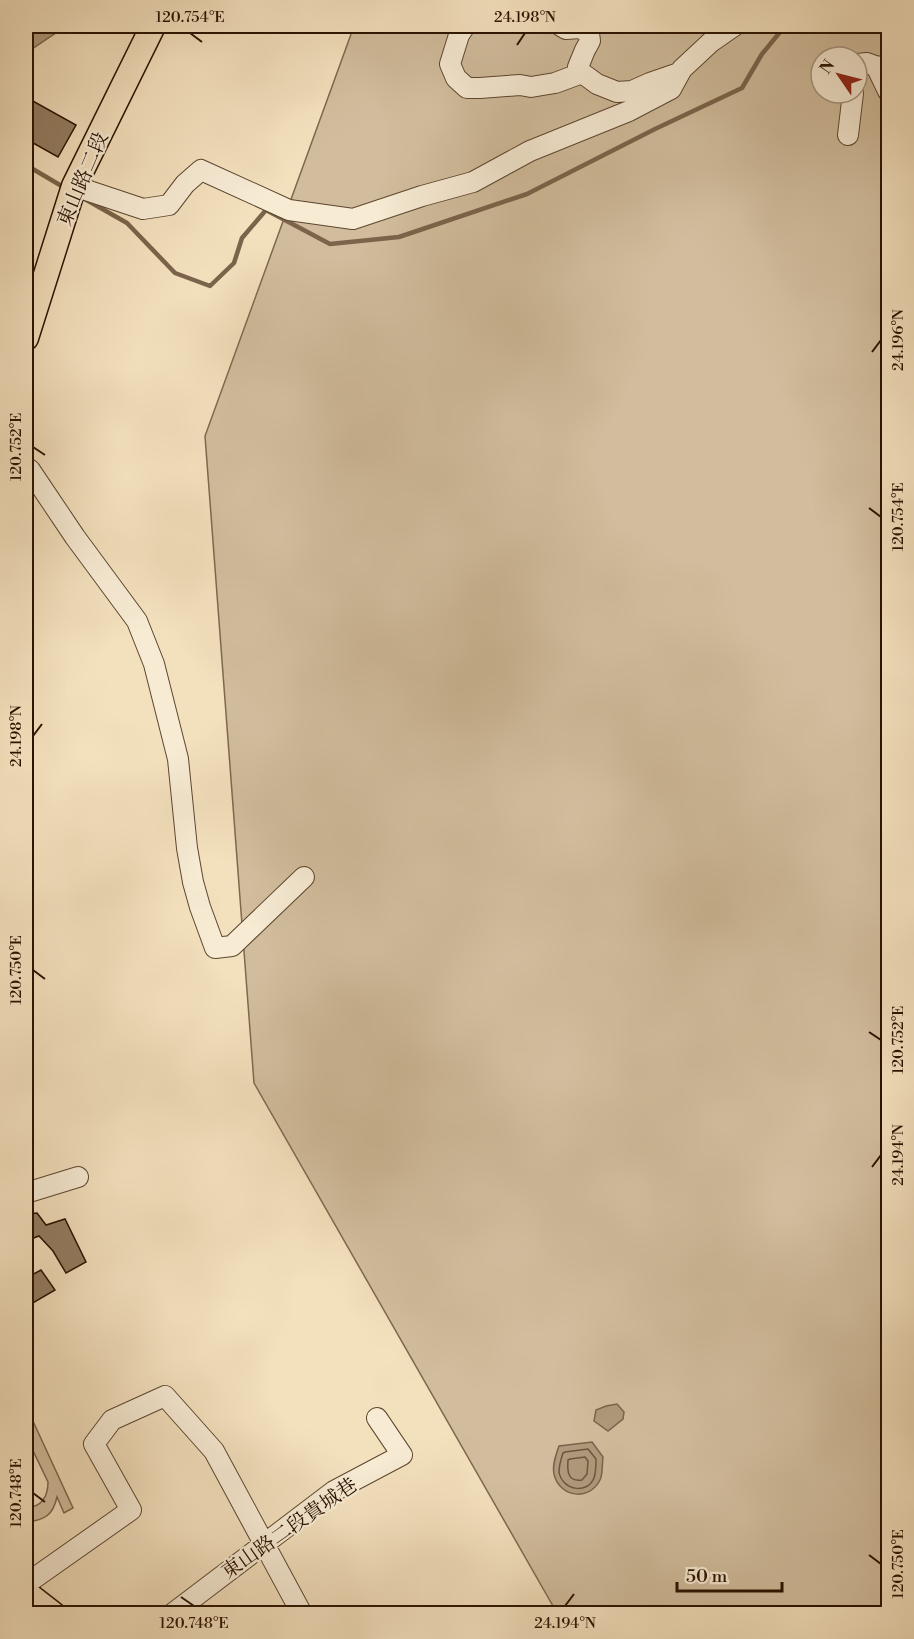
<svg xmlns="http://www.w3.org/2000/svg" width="914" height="1639" viewBox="0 0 914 1639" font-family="'Libre Bodoni','Noto Serif TC',serif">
  <rect width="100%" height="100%" fill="#f3e0bd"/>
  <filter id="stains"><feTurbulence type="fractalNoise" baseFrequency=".00333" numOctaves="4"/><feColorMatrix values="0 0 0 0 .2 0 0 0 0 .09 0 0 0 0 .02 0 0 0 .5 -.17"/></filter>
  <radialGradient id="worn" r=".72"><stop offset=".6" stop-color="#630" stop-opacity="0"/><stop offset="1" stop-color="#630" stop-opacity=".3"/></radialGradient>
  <path fill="#d1bd9d" stroke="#7e684e" stroke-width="1.5" fill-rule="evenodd" d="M354,26H888V1613H557L254,1083L205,436ZM821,57H857V93H821Z
    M26,1406L73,1508L64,1513L57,1497C53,1515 45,1520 27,1522L26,1521V1507C41,1508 48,1497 48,1482L26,1436Z"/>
  <path fill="#af9a7d" stroke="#7a644b" stroke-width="1.5" d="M26,26H66L26,53Z
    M617,1404L624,1412L623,1419L608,1431L594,1421L596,1410L606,1406Z
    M592,1442L603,1457C602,1464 603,1474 600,1480C589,1502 559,1497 554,1474C552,1465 556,1455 559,1446Z"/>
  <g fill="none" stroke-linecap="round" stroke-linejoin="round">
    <path stroke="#6c563e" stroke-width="1.5" d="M588,1449L596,1459C596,1464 596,1472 594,1478C587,1495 562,1490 559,1472C559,1466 561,1459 563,1453L565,1452Z
      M585,1457L588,1461L587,1474L582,1480C568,1482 567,1472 568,1460L570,1459Z"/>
    <path stroke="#7a644b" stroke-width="4.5" d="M26,165L65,188
      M83,198L127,223L175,273L210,286L234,263L242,238L266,210L330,244L399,237L527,194L655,129L742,88L762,54L785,26"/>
  </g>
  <path fill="#937d62" stroke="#2a1200" stroke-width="1.5" d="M31,100L76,125L58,157L26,139V110Z
    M37,1213L46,1225L65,1219L86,1262L66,1273L53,1251L39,1236L26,1241V1214Z
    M41,1270L55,1290L26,1307V1278Z"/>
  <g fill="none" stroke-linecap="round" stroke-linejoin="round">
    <g stroke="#5c462f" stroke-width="22">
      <path id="minor" d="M465,26L459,35L450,64L456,78L467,88H480L520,85L531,87L555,83L582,73
        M561,26L566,29L580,28L589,33L590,41L585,50L578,67L582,73L597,84L617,92L632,91L650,83L679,73
        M888,26V27
        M857,64L867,63L888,71
        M876,66L888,91
        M848,135L853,93
        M74,186L143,209L169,205L185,184L201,170L289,210L353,219L422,196L473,182L530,151L629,111L671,89L682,69L711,42L734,26
        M26,467L30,470L75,537L137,621L154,664L178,759L187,848L193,882L200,907L215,948L232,946L304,877
        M26,1193L78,1177
        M26,1584L131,1510L94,1444L112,1420L165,1396L214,1451L302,1614
        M172,1614L334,1491L402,1455L377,1418"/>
    </g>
    <g stroke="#2a1200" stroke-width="27">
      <path id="major" d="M26,338L74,186L153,26
        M26,1593L53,1614"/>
    </g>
    <use href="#minor" stroke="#f7ebd4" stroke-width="20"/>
    <use href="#major" stroke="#f3e0bd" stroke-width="24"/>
  </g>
  <path fill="none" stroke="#2a1200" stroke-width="2" d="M190,33L202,42M517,45L525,33M872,352L881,340M33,447L45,455M869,508L881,517M33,736L42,724M33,970L45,979M869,1032L881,1040M872,1167L881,1155M33,1493L45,1502M869,1555L881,1564M181,1597L194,1606M565,1606L574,1594"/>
  <g text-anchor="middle" stroke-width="4.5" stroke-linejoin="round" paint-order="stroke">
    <g font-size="20" fill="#2a1200" stroke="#f7ebd4">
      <text transform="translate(82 179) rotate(-67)" y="7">東山路二段</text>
      <text transform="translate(289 1528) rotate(-35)" y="7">東山路二段貴城巷</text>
    </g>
  </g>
  <rect width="914" height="1639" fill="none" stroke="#f3e0bd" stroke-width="66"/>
  <g transform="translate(839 75) rotate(305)"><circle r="28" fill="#f7ebd4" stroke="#a5947f" stroke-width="1.5"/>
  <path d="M0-4.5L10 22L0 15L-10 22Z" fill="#8f2418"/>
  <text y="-9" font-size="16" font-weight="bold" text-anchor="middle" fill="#2a1200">N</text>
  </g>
  <path d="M677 1582v9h105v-9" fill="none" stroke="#2a1200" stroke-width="3"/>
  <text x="686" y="1582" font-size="18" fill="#2a1200" stroke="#f7ebd4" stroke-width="4.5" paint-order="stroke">50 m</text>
  <rect x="33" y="33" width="848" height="1573" fill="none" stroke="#2a1200" stroke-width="2"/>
  <g font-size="15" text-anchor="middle" fill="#2a1200">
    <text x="190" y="22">120.754°E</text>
    <text x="525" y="22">24.198°N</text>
    <text transform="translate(898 340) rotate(-90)" y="5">24.196°N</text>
    <text transform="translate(16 447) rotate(-90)" y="5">120.752°E</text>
    <text transform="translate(898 517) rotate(-90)" y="5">120.754°E</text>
    <text transform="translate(16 736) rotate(-90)" y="5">24.198°N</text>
    <text transform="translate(16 970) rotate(-90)" y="5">120.750°E</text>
    <text transform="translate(898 1040) rotate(-90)" y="5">120.752°E</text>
    <text transform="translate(898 1155) rotate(-90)" y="5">24.194°N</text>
    <text transform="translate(16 1493) rotate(-90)" y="5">120.748°E</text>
    <text transform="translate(898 1564) rotate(-90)" y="5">120.750°E</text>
    <text x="194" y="1628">120.748°E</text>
    <text x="565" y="1628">24.194°N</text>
  </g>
  <rect width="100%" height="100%" filter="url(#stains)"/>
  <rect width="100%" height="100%" fill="url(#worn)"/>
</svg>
